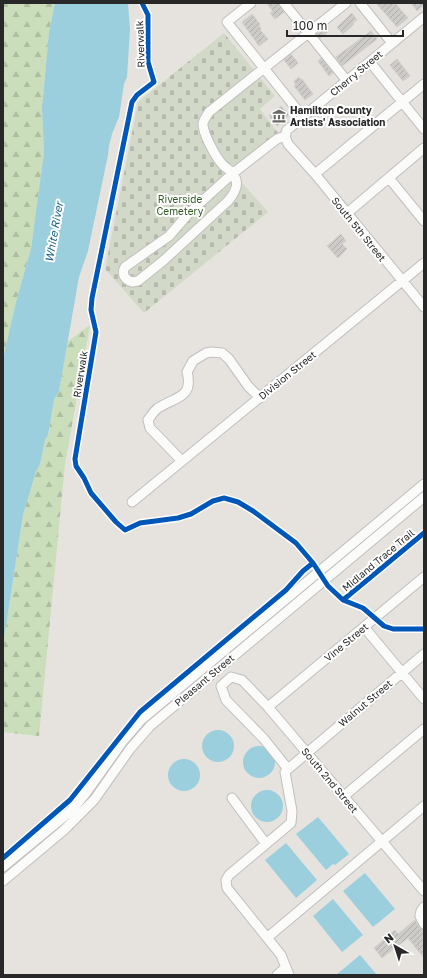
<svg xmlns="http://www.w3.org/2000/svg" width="427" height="978" viewBox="0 0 427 978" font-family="'Golos Text',sans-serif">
  <defs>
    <pattern id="forest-firs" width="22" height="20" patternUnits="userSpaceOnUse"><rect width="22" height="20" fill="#cadebb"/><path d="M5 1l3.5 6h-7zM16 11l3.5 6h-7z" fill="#aebea1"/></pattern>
    <pattern id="cemetery-stones" width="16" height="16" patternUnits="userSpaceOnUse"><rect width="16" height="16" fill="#d3d9c8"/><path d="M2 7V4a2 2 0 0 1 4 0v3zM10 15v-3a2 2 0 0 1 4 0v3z" fill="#b5baac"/></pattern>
    <pattern id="building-hatch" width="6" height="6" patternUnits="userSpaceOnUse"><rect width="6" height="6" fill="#cdcbc8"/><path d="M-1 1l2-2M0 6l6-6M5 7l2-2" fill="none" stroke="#b0aeac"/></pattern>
  </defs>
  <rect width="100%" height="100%" fill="#e6e3df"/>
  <path fill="url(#forest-firs)" d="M3,3H55L49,32L42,108L44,152L31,249L16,302L3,359Z
    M90,325L65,464L39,736L3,732V645L23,515L36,470L40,464L45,440L48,435L54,400L59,391L67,342Z"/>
  <path fill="url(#cemetery-stones)" d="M224,33L275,96L260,109L278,133L231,170L268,212L144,313L105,269L138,102Z"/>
  <path fill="#9bcfde" d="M55,3H128L130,30L127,77L124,84L119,117L112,134L109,146L108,155L88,251L79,277L59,391L54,400L48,435L45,440L40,464L36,471L23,515L3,645V359L16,302L31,249L44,152L42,108L49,32Z
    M202 746a16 16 0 1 1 32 0a16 16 0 1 1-32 0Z
    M243 762a16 16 0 1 1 32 0a16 16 0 1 1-32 0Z
    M168 775a16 16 0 1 1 32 0a16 16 0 1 1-32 0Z
    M251 806a16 16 0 1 1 32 0a16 16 0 1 1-32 0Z
    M318,817L349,854L335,865L333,864L326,870L296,834Z
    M286,843L317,880L296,898L265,860Z
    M365,873L395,909L373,927L343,891Z
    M333,899L363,935L342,952L313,916Z
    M360,955L377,975H336Z"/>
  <path fill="url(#building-hatch)" stroke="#d1cecb" d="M266,3H278L284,12L275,19L270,13L273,11Z
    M376,3H395L408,18L397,27Z
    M411,3H424V5L417,11Z
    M352,13L357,20L353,23L354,24L343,34L337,27Z
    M252,14L260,24L259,26L261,29L260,30L268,39L259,46L242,22Z
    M325,28L328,32L320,38L317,34Z
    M371,31L377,39L342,66L336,57Z
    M291,54L298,63L291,69L284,60Z
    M321,58L333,73L329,76L318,61Z
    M397,59L410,76L403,81L390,65Z
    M299,77L301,80L302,79L313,94L305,100L294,86L296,85L294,81Z
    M281,106L289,115L277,126L269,116Z
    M341,234L346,241L342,244L347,249L338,258L327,246Z
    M415,920L419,927L424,930V958L408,938L382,958L374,948L395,930L398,934Z"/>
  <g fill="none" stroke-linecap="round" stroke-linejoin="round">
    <g stroke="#c0bfbf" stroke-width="11">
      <path id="minor" d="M251,3L227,22L303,117
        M284,3L347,81
        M360,3L392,43
        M424,17L287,130L285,136L288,144L315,174L424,307
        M370,62L424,129
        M285,136L277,139L232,174L189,213L169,236L125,267C121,274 125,280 132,282L138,281L163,261L228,201C235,193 241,183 232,173C230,170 226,168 223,165C216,158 202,132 203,123C204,119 207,116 209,112L346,3
        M315,174L424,84
        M389,178L424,221
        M346,214L424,148
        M182,461L150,428L148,420C151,416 154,411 158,408C175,397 194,398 187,372L193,361L206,353L212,352L222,353L229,359L248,386L260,398
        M132,502L424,263
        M364,627L424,699
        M268,707L424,577
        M288,769L264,739L226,700L221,686L231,677L242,680L268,707L424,891
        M344,796L424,729
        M232,798L266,844
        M3,867L72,810L86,793L123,741L141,720L424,484
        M3,881L64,830L94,800L130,749L150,726L424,497
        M424,907L421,911L420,916L424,924
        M268,937L424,806
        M277,975L286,967
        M289,975L281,955L227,888L226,880L229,875L291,823L292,811L285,772L288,769L424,654"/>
    </g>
    <use href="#minor" stroke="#fbfbfa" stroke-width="9"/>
    <g stroke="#fff" stroke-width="8">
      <path id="cycleway" d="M142,3L148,15V62L154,82L137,95L132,102L92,298L91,310L96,332L75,459L76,466L84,478L91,493L116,522L125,530L140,523L178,518L191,514L213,501L224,498L238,502L253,511L296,543L313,563L328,586L343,600L363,608L384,626L393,629H424
        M343,600L424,533
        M3,858L70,800L140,712L286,590L303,571L313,563"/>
    </g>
    <use href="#cycleway" stroke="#0057b8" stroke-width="5"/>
  </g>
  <defs>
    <g id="museum-bare" transform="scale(1.08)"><path d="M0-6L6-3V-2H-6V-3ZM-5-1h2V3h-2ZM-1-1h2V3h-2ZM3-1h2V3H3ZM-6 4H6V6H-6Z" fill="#6a6968" stroke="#fff" stroke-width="2.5" paint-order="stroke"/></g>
  </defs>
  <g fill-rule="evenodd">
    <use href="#museum-bare" x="279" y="116"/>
  </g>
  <g text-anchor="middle" stroke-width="4" stroke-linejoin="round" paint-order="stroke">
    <g font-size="10" fill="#282828" stroke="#fff">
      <text transform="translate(140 44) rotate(-92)" y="4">Riverwalk</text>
      <text transform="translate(356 73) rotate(-40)" y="4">Cherry Street</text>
      <text transform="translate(359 229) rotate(51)" y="4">South 5th Street</text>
      <text transform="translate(80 374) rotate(-81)" y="4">Riverwalk</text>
      <text transform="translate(287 375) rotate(-39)" y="4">Division Street</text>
      <text transform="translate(378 560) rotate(-40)" y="4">Midland Trace Trail</text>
      <text transform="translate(346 642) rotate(-40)" y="4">Vine Street</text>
      <text transform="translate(204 680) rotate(-40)" y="4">Pleasant Street</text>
      <text transform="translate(365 703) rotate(-40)" y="4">Walnut Street</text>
      <text transform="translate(330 780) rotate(50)" y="4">South 2nd Street</text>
    </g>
    <g font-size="10" font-weight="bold" fill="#282828" stroke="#fff" text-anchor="start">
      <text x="290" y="114">Hamilton County<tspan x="290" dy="12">Artists' Association</tspan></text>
    </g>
    <g font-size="10" fill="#2f5b22" stroke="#fff">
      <text x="180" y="203">Riverside<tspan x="180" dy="12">Cemetery</tspan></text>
    </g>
    <g font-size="11" font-style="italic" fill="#1e6587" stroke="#fff">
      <text transform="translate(54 232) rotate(-80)" y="4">White River</text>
    </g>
  </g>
  <rect width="427" height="978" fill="none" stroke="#282828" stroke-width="8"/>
  <g transform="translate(395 946) rotate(321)" stroke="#ffffff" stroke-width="3" paint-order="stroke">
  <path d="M0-3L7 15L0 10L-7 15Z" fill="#282828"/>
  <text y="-6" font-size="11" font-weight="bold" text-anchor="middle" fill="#282828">N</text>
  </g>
  <path d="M287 30v6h116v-6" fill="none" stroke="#282828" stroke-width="2"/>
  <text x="293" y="30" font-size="12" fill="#282828" stroke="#ffffff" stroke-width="3" paint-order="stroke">100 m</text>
</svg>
